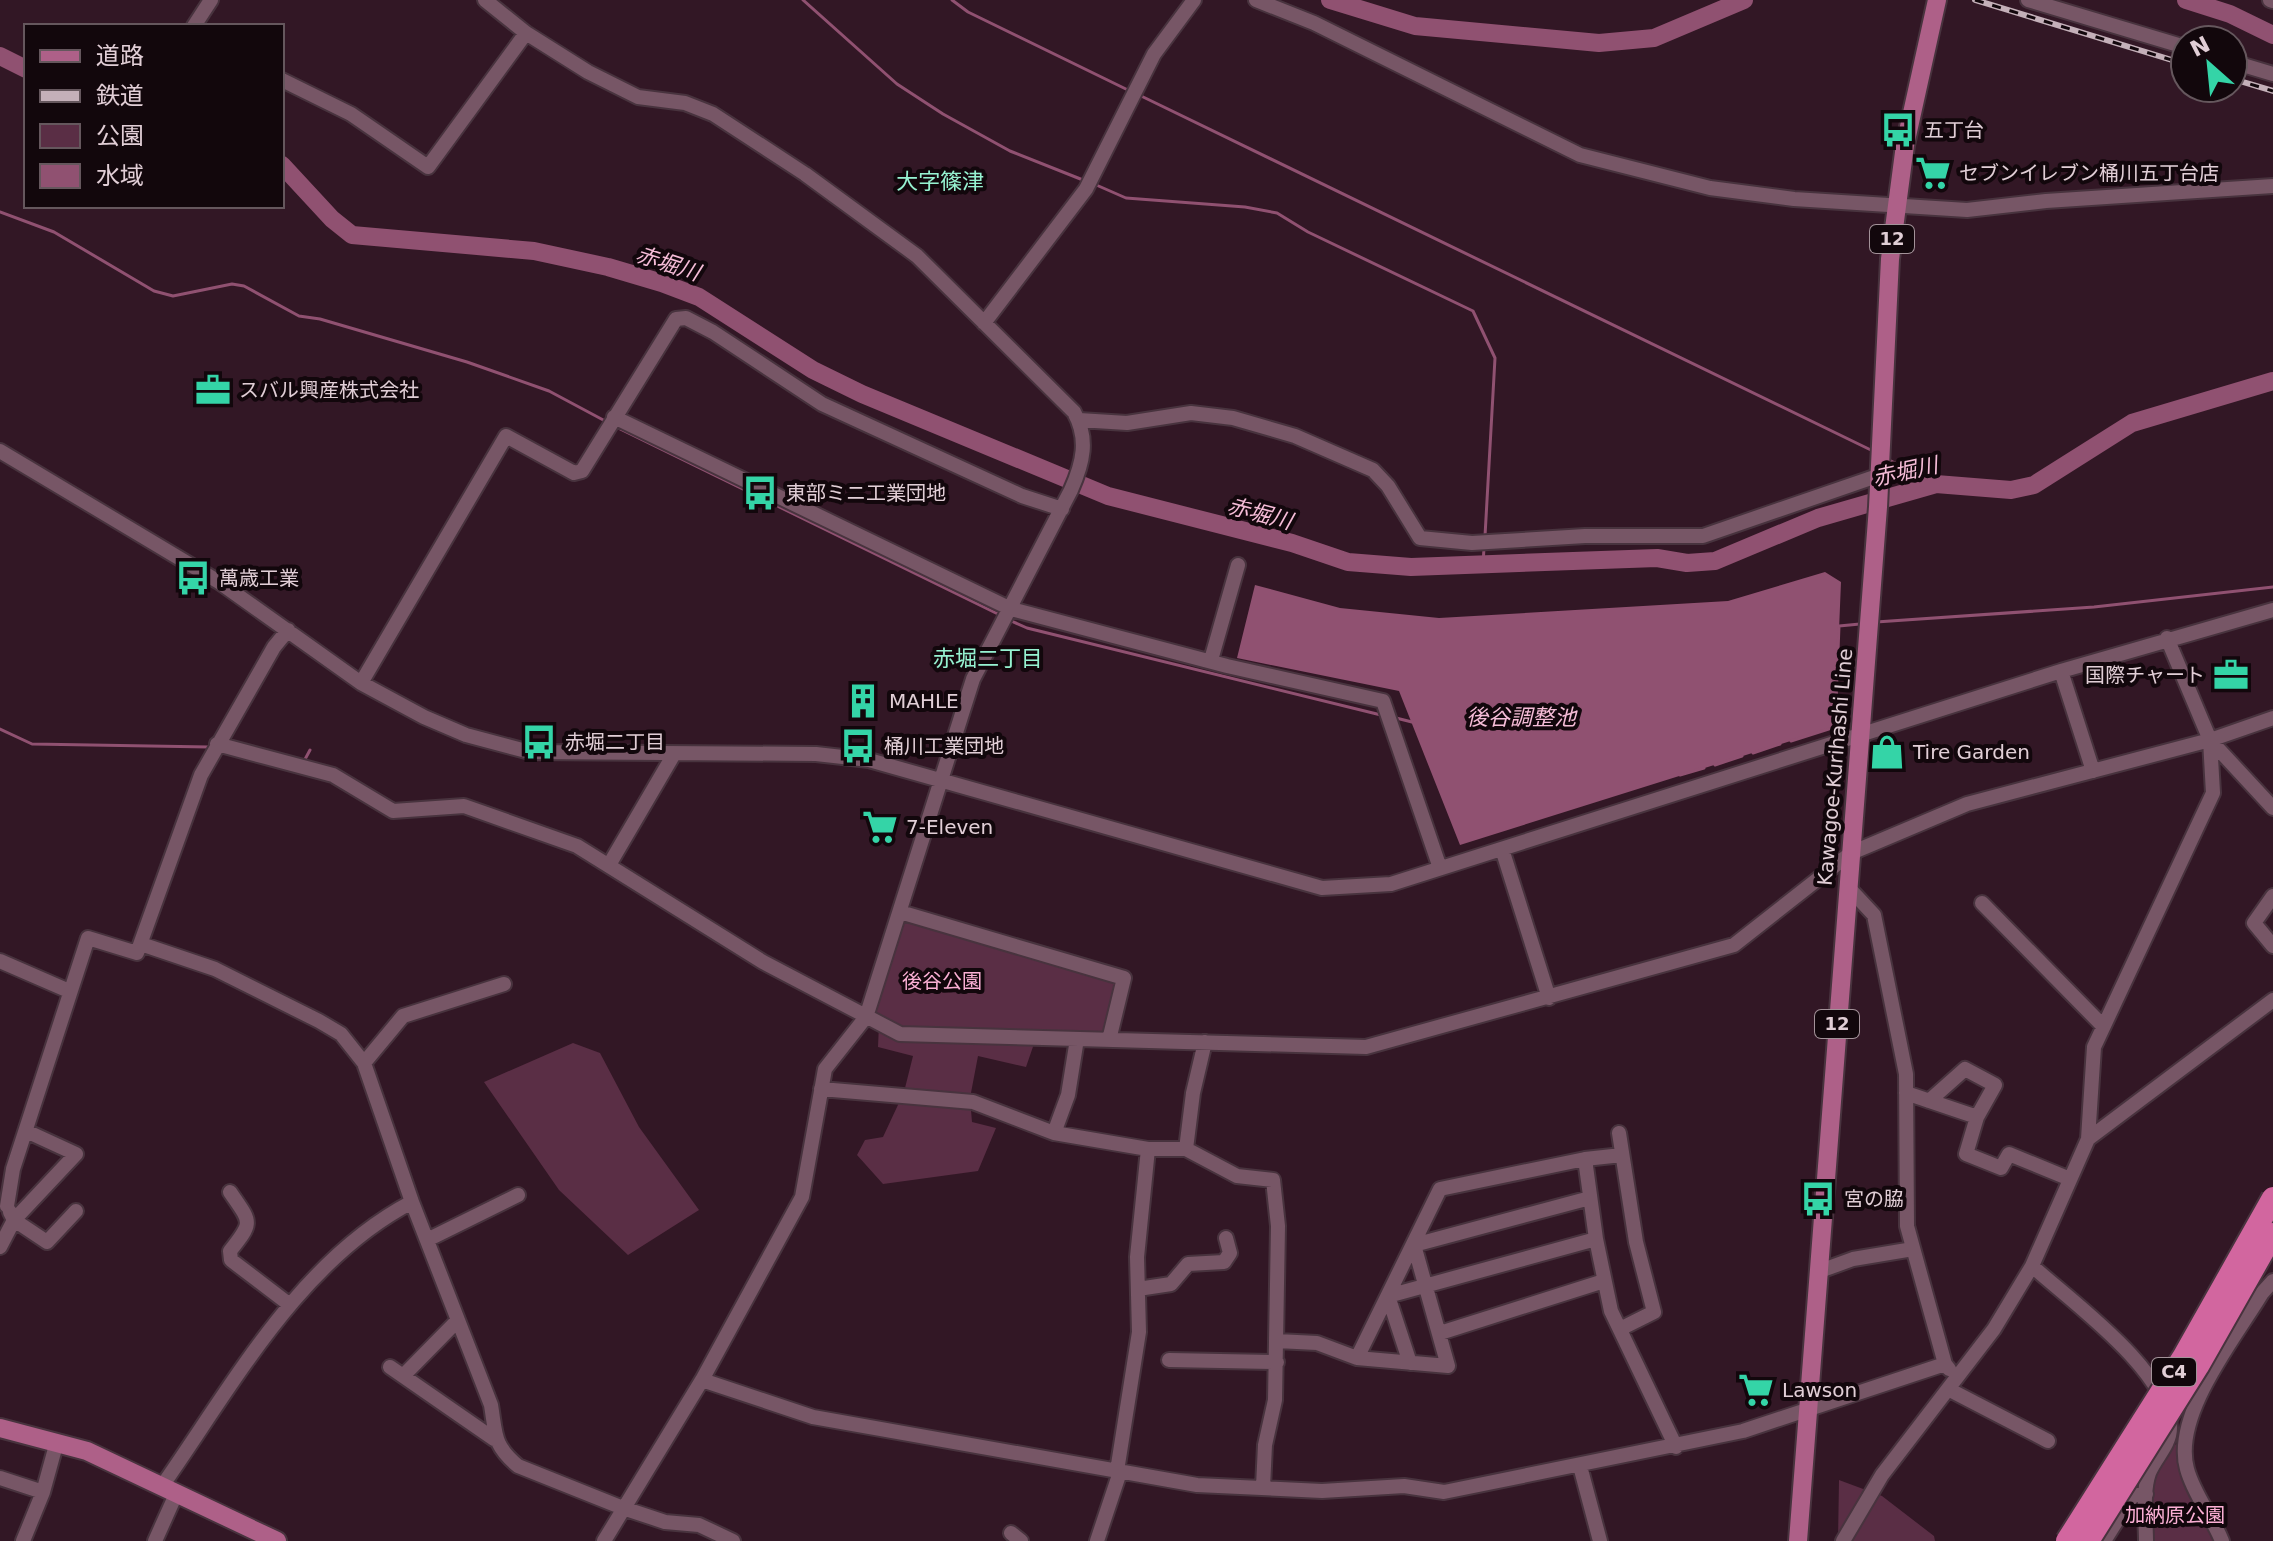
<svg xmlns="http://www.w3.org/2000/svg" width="2273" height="1541" viewBox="0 0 2273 1541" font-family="'DejaVu Sans','Noto Sans JP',sans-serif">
  <rect width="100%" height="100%" fill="#321725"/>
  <path fill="#5a2e45" d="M900,912L1124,978L1109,1040L1036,1038L1026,1067L978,1056L970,1098L972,1122L996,1128L978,1171L883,1184L857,1155L865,1140L883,1137L904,1092L913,1056L878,1047L879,1024L866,1017Z
    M573,1043L600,1053L639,1127L699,1210L628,1255L559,1190L484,1082Z
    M2176,1444L2184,1481L2214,1541H2151C2151,1509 2147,1466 2176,1444Z
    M1839,1480L1882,1496L1934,1536L1935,1541H1838Z"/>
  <path fill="#905171" d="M1825,572L1841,582L1835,727L1460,845L1399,691L1237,658L1255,585L1340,608L1439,618L1728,601Z"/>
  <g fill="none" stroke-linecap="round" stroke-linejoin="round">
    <path stroke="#905171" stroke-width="3" d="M803,0L897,84L943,114L1010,151L1083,180
      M952,0L968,12L1130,91
      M1137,94L1875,452
      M1094,184L1126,198L1245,207L1277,213L1308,232L1473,311L1495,358L1485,536
      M0,212L54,232L154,291L173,296L232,284L244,286L299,316L320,319L467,362L549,391L607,422
      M614,426L1002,616
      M1889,460L1936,484
      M1483,566L1484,547
      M1009,620L1027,628L1381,715
      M1876,622L2094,607L2273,587
      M1392,717L1412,722
      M0,729L32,744L209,747
      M1791,741L1835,727L1839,626L1860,624
      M1753,753L1780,744
      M303,763L310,750
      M1715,765L1742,756
      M1680,775L1704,768"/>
    <path stroke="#905171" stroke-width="18" d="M1330,0L1415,26L1599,43L1654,38L1744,0
      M2186,0L2230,14L2273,35
      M0,56L26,69
      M282,165L332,219L352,235L534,251L608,267L662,283L699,297L813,370L862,394L1108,496L1292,543L1348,562L1411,567L1657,558L1687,563L1715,561L1818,518L1936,484L2011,490L2034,485L2132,423L2273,381"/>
    <g stroke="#48333e" stroke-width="18">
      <path id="minor" d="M485,0L526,33L588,72L638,97L685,103L713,114L805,174L917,256L1074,412C1089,439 1083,463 1071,490L973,679L866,1017L825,1069L802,1197L702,1380L604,1541
        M1256,0L1314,23L1580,155L1710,188L1794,199L1967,210L2046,201L2273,186
        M2028,0L2185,47
        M2270,0L2273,1
        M194,26L211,0
        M2233,62L2273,74
        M282,80L351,114L428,167L526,33
        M984,323L1086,189L1154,54L1194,0
        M614,417L1011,609L1227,666L1383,701L1440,868
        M1079,420L1127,423L1191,413L1233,418L1295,436L1373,470L1388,486L1420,538L1472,543L1585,536H1703L1880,475
        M0,451L219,582L361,683L424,717L466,735L530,752L816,754L869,760L1322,888L1391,884L2061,671L2273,610
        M1211,660L1238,565
        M2061,671L2093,771
        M361,683L506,436L574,473L582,471L676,319L686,318L713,332L822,404L1022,496L1062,509
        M2210,740L2273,808
        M217,744L333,775L393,811L464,806L577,846L763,962L900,1034L1366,1047L1734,945L1851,853L1967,804L2210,740L2273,718
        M1502,849L1549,998
        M609,865L674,754
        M1847,886L1874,915L1906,1074L1907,1226L1945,1364L1949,1369
        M2273,896L2254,923L2273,946
        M1982,903L2103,1026
        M900,912L1124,978L1109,1040
        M141,944L215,969L319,1021L341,1034L364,1063L412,1202L491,1405C496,1435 493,1445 518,1466L623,1508L665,1522L699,1525L733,1541
        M0,961L69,991
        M364,1063L403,1016L504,984
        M821,1089L973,1102L1054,1133L1068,1095L1077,1039
        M1906,1093L1977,1117
        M1929,1101L1965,1069L1995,1085L1977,1117L1966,1154L2001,1168L2009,1154L2070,1179
        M26,1131L76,1154L14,1220L47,1242L76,1211
        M1054,1133L1148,1149H1186L1193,1093L1205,1042
        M1619,1133L1636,1242L1654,1312L1620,1329
        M2088,1139L2273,1000
        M1186,1149L1237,1176L1273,1180L1278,1226L1275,1400L1265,1445L1263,1487
        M1585,1159L1596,1239L1611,1311L1676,1447
        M230,1192C251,1223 254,1221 230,1251L231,1260L290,1305
        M7,1206L13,1169L88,938L137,953L201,775L274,647L288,630
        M427,1240L518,1195
        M1414,1245L1448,1366L1357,1358L1440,1189L1585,1159L1622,1155
        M1414,1245L1590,1198
        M0,1247L14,1220L10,1212
        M2032,1266C2072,1302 2170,1372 2170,1428C2170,1445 2155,1458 2149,1473C2142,1493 2146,1520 2146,1541
        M1820,1271L1853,1259L1913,1249
        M1138,1289L1171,1284L1188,1264L1224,1262L1230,1253L1226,1238
        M1440,1333L1604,1281
        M1277,1341L1317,1343L1357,1358
        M1169,1360L1277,1362
        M1410,1363L1388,1296L1596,1239
        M390,1367L494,1439
        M403,1376L458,1320
        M702,1380L813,1417L1197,1485L1322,1491L1404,1486L1444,1492L1743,1431L1945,1364
        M1948,1389L2048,1441
        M1580,1466L1600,1541
        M1117,1471L1139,1332L1137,1257L1148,1149
        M0,1478L43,1492
        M162,1486C233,1385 299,1261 412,1202
        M1011,1533L1021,1541
        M23,1541L43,1492L56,1445
        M155,1541L177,1492
        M1097,1541L1120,1472
        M1843,1541L1882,1475L1994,1329L2032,1266L2088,1139L2094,1047L2213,793L2210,740L2167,638
        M2104,1541L2133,1495L2146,1494
        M2222,1541C2212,1516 2194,1495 2187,1469C2172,1415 2235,1338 2262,1293L2273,1281"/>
    </g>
    <g stroke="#48333e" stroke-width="22">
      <path id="major" d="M0,1428L87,1451L277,1541
        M1798,1541L1878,507L1890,259L1905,145L1937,0"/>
    </g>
    <use href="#minor" stroke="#775666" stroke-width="14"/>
    <use href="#major" stroke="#ae6088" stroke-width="18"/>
    <g stroke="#c4b0b9" stroke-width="6">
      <path id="rail" d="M1975,0L2185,64
        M2233,79L2273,91"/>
    </g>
    <use href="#rail" stroke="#12070c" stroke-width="3" stroke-dasharray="9" stroke-linecap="butt"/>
    <g stroke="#48333e" stroke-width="26" stroke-linecap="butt">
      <path id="highway-bridge" d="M2067,1541L2184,1356L2273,1198
        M2088,1541L2198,1366L2273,1234"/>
    </g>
    <use href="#highway-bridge" stroke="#d2669f" stroke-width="22"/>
  </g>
  <defs>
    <g id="bus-bare" transform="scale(2.76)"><path d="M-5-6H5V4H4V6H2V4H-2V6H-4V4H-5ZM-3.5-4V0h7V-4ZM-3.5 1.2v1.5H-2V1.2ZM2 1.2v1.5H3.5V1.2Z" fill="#34d4a7" stroke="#12070c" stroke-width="2.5" paint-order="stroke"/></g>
    <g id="supermarket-bare" transform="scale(2.76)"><path d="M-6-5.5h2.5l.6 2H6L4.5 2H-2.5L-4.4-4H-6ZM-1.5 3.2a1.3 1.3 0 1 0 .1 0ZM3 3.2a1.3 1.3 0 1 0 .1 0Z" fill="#34d4a7" stroke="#12070c" stroke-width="2.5" paint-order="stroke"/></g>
    <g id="office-bare" transform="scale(2.76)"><path d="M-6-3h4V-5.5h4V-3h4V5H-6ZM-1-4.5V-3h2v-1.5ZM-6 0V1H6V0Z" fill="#34d4a7" stroke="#12070c" stroke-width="2.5" paint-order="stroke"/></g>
    <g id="building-bare" transform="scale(2.76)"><path d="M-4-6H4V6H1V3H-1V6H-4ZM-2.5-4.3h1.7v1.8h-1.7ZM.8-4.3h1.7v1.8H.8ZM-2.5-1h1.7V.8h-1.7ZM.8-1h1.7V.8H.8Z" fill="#34d4a7" stroke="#12070c" stroke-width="2.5" paint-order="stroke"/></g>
    <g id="shop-bare" transform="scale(2.76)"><path d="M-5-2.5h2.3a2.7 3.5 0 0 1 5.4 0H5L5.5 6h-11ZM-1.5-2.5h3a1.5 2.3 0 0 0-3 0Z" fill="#34d4a7" stroke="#12070c" stroke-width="2.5" paint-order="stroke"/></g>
  </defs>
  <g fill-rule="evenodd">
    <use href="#bus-bare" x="1898" y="130"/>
    <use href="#supermarket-bare" x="1933" y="173"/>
    <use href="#office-bare" x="213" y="390"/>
    <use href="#bus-bare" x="760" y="493"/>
    <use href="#bus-bare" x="193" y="578"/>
    <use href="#office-bare" x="2231" y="675"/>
    <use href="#building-bare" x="863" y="701"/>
    <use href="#bus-bare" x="539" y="742"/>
    <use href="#bus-bare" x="858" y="746"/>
    <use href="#shop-bare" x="1887" y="752"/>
    <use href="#supermarket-bare" x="880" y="827"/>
    <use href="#bus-bare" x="1818" y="1199"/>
    <use href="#supermarket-bare" x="1756" y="1390"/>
  </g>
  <g text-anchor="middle" stroke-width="8" stroke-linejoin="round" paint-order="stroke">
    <g fill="#12070c" stroke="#a39299" stroke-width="2">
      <rect x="1870" y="225" width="44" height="28" rx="6"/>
      <rect x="1815" y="1010" width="44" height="28" rx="6"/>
      <rect x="2152" y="1358" width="44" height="28" rx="6"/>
    </g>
    <g font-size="18" font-weight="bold" fill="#e1ced6">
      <text x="1892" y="245">12</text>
      <text x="1837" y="1030">12</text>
      <text x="2174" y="1378">C4</text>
    </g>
    <g font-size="20" fill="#e1ced6" stroke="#12070c" text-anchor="start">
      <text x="1924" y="137">五丁台</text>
      <text x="1959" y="180">セブンイレブン桶川五丁台店</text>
      <text x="239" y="397">スバル興産株式会社</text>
      <text x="786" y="500">東部ミニ工業団地</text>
      <text x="219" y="585">萬歳工業</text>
      <text x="2205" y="682" text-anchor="end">国際チャート</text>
      <text x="889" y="708">MAHLE</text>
      <text x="565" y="749">赤堀二丁目</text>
      <text x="884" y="753">桶川工業団地</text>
      <text x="1913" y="759">Tire Garden</text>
      <text x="906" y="834">7-Eleven</text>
      <text x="1844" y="1206">宮の脇</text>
      <text x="1782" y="1397">Lawson</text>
    </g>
    <g font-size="20" fill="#e1ced6" stroke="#12070c">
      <text transform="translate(1835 767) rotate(-85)" y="7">Kawagoe-Kurihashi Line</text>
    </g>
    <g font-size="20" fill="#faafd4" stroke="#12070c">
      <text x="942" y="988">後谷公園</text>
      <text x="2175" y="1522">加納原公園</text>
    </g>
    <g font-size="22" fill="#96f2d1" stroke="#12070c">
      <text x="940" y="189">大字篠津</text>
      <text x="988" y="666">赤堀二丁目</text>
    </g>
    <g font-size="22" font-style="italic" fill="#f5bcd7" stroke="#12070c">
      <text transform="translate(668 263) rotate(18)" y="8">赤堀川</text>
      <text transform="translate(1905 471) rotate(-12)" y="8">赤堀川</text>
      <text transform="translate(1260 513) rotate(15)" y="8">赤堀川</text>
      <text x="1521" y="725">後谷調整池</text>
    </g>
  </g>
  <rect x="24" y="24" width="260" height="184" fill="#12070c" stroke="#65575d" stroke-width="2"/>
  <rect x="40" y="50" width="40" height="12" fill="#ae6088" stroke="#65575d" stroke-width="2"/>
  <text x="96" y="64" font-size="24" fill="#e1ced6">道路</text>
  <rect x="40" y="90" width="40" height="12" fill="#c4b0b9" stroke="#65575d" stroke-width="2"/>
  <text x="96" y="104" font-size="24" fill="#e1ced6">鉄道</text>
  <rect x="40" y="124" width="40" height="24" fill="#5a2e45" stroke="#65575d" stroke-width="2"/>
  <text x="96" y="144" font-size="24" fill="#e1ced6">公園</text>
  <rect x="40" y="164" width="40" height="24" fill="#905171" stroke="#65575d" stroke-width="2"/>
  <text x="96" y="184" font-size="24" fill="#e1ced6">水域</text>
  <g transform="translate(2209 64) rotate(333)"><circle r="38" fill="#12070c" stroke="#65575d" stroke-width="2"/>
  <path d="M0-6L14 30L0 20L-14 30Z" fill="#34d4a7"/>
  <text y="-12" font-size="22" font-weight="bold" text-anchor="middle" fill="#e1ced6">N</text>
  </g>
</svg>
